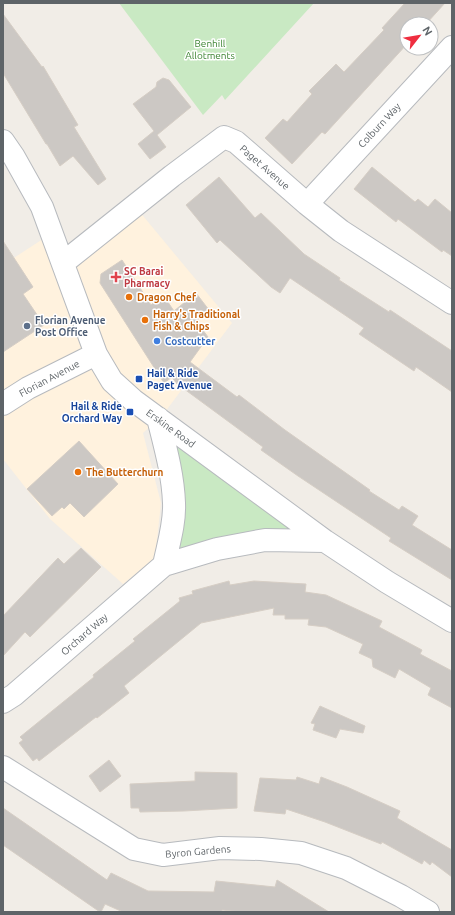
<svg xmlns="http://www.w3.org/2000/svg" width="455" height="915" viewBox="0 0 455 915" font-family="Ubuntu,sans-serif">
  <rect width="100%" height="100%" fill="#f1ede7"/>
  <path fill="#fff2de" d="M139,211L232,323L162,416L143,433L161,503L155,558L123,584L50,519L3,459V265L49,235L61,269Z"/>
  <path fill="#c9e9c3" d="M119,3H314L225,100L222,95L203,115Z
    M165,428L313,537L170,559Z"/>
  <path fill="#ccc8c4" stroke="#d6cec5" d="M405,3H445L426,24H407V44L325,134L322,132L292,164L265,138L283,119L287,122L312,94L309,91L336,64L344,72L384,30L382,28Z
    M3,14L42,67L43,66L78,125L74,127L106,179L98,185L73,156L60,166L47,144H46L3,73Z
    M163,78L169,80L191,107L157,135L166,147L150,159L138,144L154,131L133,104L156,87L157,82Z
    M372,167L415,202L418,199L428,207L435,199L452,213V256L443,250L442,252L398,219L396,222L354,189Z
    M219,177L255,218L261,213L304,254L340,278L339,280L389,312L390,310L452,351V392L416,367L414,371L359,334L364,328L290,278L280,293L271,287L220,240L217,243L186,205Z
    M3,241L33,287L23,294L44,325L3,352Z
    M122,260L151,305L163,295L174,311L196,293L209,310L196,321L208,337L190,362L237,397L239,395L285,430L370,490L369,491L399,510L402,506L418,516L412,525L452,550V580L389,541L391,538L298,476L261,450L263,447L176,383L172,377L164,383L100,283L101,274Z
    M79,441L118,484L84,517L70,503L64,509L62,507L52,516L27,489Z
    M81,548L101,567L30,637L25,632L3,656V616L58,558L64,564Z
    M229,581L230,585L254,581L306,584L305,592L326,595L382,621L379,627L422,650L420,654L452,671V708L428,695L431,688L399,669L395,678L373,667L372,659L359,653L363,644L326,627L308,625L309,619H285V615H273L274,608L201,623L124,686L129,693L97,718L96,717L39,761L37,758L33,761L19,743L23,740L20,737L94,677L93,675L135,641L133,639L180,601L179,598L193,594L192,591Z
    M320,706L365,726L363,733L340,729L336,738L313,730L315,724L311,723Z
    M109,760L121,776L100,792L89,776Z
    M195,772L237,773V808L184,811L140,812L139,808H131L130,784L195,781Z
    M297,777L319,784L321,777L347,787L400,811L397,818L452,850V877L432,862L430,865L424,860L422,864L382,842L381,844L325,822L286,809L285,814L254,811L260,778L296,780Z
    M3,808L107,880L111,873L148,891L214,892L216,881L275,887L277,880L329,912H240L222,910V912H123L105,904L101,912H100L3,845Z"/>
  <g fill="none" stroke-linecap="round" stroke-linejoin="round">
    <g stroke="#b7babe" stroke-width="24">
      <path id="minor" d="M3,141L14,157L42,207L96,354L112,381L133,400L325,541L387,582L452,621
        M307,204L452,47
        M63,263L172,176L224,137L236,142L307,204L341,231L452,303
        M3,404L28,388L96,354
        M158,418C165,446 173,474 174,503C175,524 168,545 164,565
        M3,702L14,695L164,565L217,549L265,540L325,541
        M3,767L134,849L163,855L220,848L261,849L301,853L346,868L401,896L428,912"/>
    </g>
    <use href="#minor" stroke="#fff" stroke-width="22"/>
  </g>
  <path fill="#e0444e" stroke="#fff" stroke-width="1.5" d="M114 271h4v4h4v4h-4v4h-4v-4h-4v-4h4z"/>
  <g fill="#e8710a" stroke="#fff" stroke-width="1.5">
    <circle cx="129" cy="297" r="4"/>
    <circle cx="145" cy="320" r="4"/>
    <circle cx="78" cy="472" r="4"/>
  </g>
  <circle fill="#5c6f8a" stroke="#fff" stroke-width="1.5" cx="27" cy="326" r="4"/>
  <circle fill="#3f7fe0" stroke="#fff" stroke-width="1.5" cx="157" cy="341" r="4"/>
  <g fill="#1a4fb4" stroke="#fff" stroke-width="1.5">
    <rect x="135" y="375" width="8" height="8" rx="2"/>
    <rect x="126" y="408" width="8" height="8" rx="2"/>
  </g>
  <g text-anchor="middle" stroke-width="3" stroke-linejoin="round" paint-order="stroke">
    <g font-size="10" fill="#3b8331" stroke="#fff">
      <text x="210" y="47">Benhill<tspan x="210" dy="12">Allotments</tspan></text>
    </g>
    <g font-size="10" fill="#5e6468" stroke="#fff">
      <text transform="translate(379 125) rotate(-47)" y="4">Colburn Way</text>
      <text transform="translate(265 167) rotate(41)" y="4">Paget Avenue</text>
      <text transform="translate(49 378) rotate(-28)" y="4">Florian Avenue</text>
      <text transform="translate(171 428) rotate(36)" y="4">Erskine Road</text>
      <text transform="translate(84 634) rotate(-41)" y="4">Orchard Way</text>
      <text transform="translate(198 851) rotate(-5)" y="4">Byron Gardens</text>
    </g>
    <g font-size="10" font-weight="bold" fill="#be3a42" stroke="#fff" text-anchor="start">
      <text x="124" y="275">SG Barai<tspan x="124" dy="12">Pharmacy</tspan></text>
    </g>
    <g font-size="10" font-weight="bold" fill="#c56008" stroke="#fff" text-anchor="start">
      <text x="137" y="301">Dragon Chef</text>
      <text x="153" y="318">Harry's Traditional<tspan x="153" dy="12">Fish &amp; Chips</tspan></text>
      <text x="86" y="476">The Butterchurn</text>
    </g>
    <g font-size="10" font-weight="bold" fill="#4e5e75" stroke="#fff" text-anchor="start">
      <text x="35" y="324">Florian Avenue<tspan x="35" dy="12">Post Office</tspan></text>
    </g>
    <g font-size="10" font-weight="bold" fill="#366cbe" stroke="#fff" text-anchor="start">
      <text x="165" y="345">Costcutter</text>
    </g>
    <g font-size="10" font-weight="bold" fill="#164399" stroke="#fff" text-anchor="start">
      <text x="147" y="377">Hail &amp; Ride<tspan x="147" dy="12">Paget Avenue</tspan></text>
      <text x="122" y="410" text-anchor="end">Hail &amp; Ride<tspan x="122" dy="12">Orchard Way</tspan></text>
    </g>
  </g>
  <rect width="455" height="915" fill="none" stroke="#5e6468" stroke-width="8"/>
  <g transform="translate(419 36) rotate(59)"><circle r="19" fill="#ffffff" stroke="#bfc1c3"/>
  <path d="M0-3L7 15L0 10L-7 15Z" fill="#ef2e40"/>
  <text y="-6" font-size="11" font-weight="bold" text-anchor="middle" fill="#5e6468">N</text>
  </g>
</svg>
